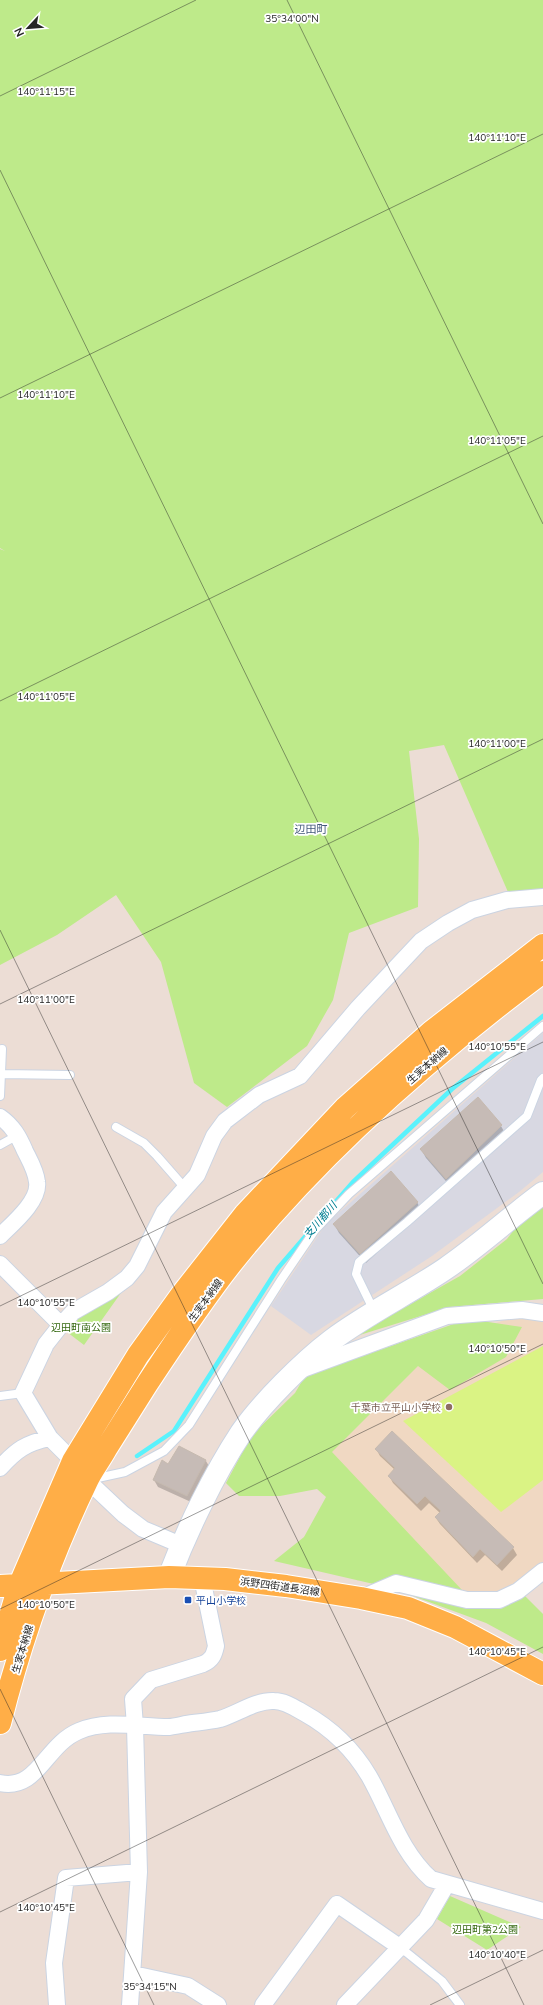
<svg xmlns="http://www.w3.org/2000/svg" width="543" height="2005" viewBox="0 0 543 2005" font-family="Mulish,'Noto Sans JP',sans-serif">
  <rect width="100%" height="100%" fill="#ecddd5"/>
  <path fill="#d8d8e2" d="M543,1033V1172L519,1192L432,1256L311,1335L271,1306L326,1224Z"/>
  <path fill="#f0d8c2" d="M522,1314L543,1318V1564L505,1595L470,1592L386,1572L357,1581V1529L317,1455L393,1359Z"/>
  <path fill="#beea8a" d="M0,0H543V891L508,892L444,745L409,751L419,839L418,907L349,933L333,1000L307,1046L227,1107L194,1083L161,962L116,895L57,935L0,965V549L5,551L0,548Z
    M543,1192V1299L450,1307L350,1338L460,1276L507,1239Z
    M128,1283L84,1345L63,1329L72,1318Z
    M468,1319L522,1327L506,1357L450,1390L418,1366L332,1452L462,1590C489,1609 494,1610 525,1596L543,1614V1654L486,1623L391,1588L274,1561L304,1537L326,1497L317,1489L280,1496H239L226,1483L251,1436L295,1393L305,1376Z
    M450,1896L521,1927L487,1950L437,1919Z"/>
  <path fill="#daf384" d="M543,1346V1480L501,1512L403,1421Z"/>
  <path fill="#0003" d="M501,1126L506,1135L451,1187L426,1158L421,1149Z
    M417,1202L422,1212L366,1263L339,1233L334,1224Z
    M179,1447L206,1461L210,1468L191,1502L158,1487L154,1480L169,1465Z
    M376,1449L513,1548L517,1555L502,1571L485,1555L477,1563L440,1524L436,1518L440,1513L429,1503L421,1511L393,1483L389,1476L395,1470L380,1456Z"/>
  <g fill="none" stroke-linecap="round" stroke-linejoin="round">
    <path stroke="#5af2fc" stroke-width="4.5" d="M324,1215L353,1182L452,1089L543,1016
      M137,1456L174,1431L278,1268L310,1231"/>
  </g>
  <path fill="#c6bbb6" stroke="#c6baaf" d="M478,1097L502,1125L446,1179L420,1149Z
    M391,1171L418,1202L360,1254L333,1224Z
    M392,1431L514,1547L497,1565L480,1549L473,1557L435,1517L441,1511L425,1496L417,1504L388,1476L395,1468L375,1449Z
    M179,1446L206,1460L187,1496L153,1480L162,1460L168,1464Z"/>
  <g fill="none" stroke-linecap="round" stroke-linejoin="round">
    <g stroke="#cbd4e2" stroke-width="10">
      <path id="lane" d="M2,1074L70,1075
        M0,1096L2,1049
        M116,1127L144,1143L157,1156L185,1188
        M0,1145L18,1135
        M374,1311L356,1274L359,1262L407,1222L527,1116L541,1080L543,1078
        M0,1396L23,1393
        M93,1479L125,1472L164,1451L189,1425L281,1280L315,1230L349,1194L543,1026
        M401,1948L442,1981L460,2005"/>
    </g>
    <g stroke="#cbd4e2" stroke-width="18">
      <path id="street" d="M0,1117C13,1126 19,1137 25,1151C30,1161 36,1171 37,1182C40,1201 12,1224 0,1236
        M0,1264L61,1325
        M303,1369L447,1316L522,1310L543,1313
        M50,1438L23,1393L46,1344L61,1325L73,1312L108,1292L127,1278L137,1266L164,1212L197,1175L214,1136L225,1121L259,1095L300,1076L358,1008L421,941L448,923L472,910L507,900L543,897
        M0,1468C16,1450 26,1443 50,1438L73,1461L87,1480L123,1514L143,1529L181,1545
        M361,1598L396,1583L467,1600H499L518,1591L543,1571
        M0,1783C38,1791 45,1745 79,1731C107,1719 139,1727 169,1727C177,1726 185,1724 193,1723C201,1722 211,1721 220,1719C237,1714 256,1700 274,1701C285,1701 295,1708 304,1713C331,1728 353,1749 369,1776C389,1811 400,1851 431,1879L543,1911
        M133,1974L188,1986L218,2005
        M57,2005L54,1963L66,1878L139,1872
        M130,2005L139,1872L135,1726L133,1699L151,1680L203,1664C212,1660 214,1655 216,1646L202,1578
        M263,2005L337,1904L401,1948
        M345,2005L426,1920L447,1884"/>
    </g>
    <g stroke="#cbd4e2" stroke-width="24">
      <path id="secondary" d="M169,1577C187,1530 214,1474 241,1433C262,1403 303,1362 332,1340C368,1313 408,1294 445,1269C479,1246 510,1217 543,1193"/>
    </g>
    <g stroke="#fff" stroke-width="24">
      <path id="primary" d="M0,1586L169,1577L225,1579L286,1586L361,1598L408,1608L455,1627L543,1674
        M0,1650L19,1586L73,1461L138,1355L182,1294L245,1214L345,1108L431,1032L543,945
        M0,1723C21,1640 50,1558 87,1481C92,1470 100,1460 106,1449C120,1427 133,1406 147,1384C174,1343 201,1302 231,1264C320,1152 429,1057 543,972"/>
    </g>
    <use href="#lane" stroke="#fff" stroke-width="8"/>
    <use href="#street" stroke="#fff" stroke-width="16"/>
    <use href="#secondary" stroke="#fff" stroke-width="22"/>
    <use href="#primary" stroke="#ffae47" stroke-width="22"/>
  </g>
  <path fill="none" stroke="#262626" stroke-width="1" stroke-opacity="0.45" d="M287,0L543,524M0,96L196,0M0,170L543,1284M0,398L543,134M0,701L543,436M0,930L524,2005M0,1004L543,739M0,1306L543,1042M0,1609L543,1344M0,1689L154,2005M0,1912L543,1647M430,2005L543,1950"/>
  <circle fill="#8d6e63" stroke="#fff" stroke-width="1.5" cx="449" cy="1407" r="4"/>
  <rect fill="#1a4fb4" stroke="#fff" stroke-width="1.5" x="184" y="1596" width="8" height="8" rx="2"/>
  <g text-anchor="middle" stroke-width="3.5" stroke-linejoin="round" paint-order="stroke">
    <g font-size="10" fill="#262626" stroke="#fff">
      <text transform="translate(427 1065) rotate(-41)" y="4">生実本納線</text>
      <text transform="translate(205 1300) rotate(-54)" y="4">生実本納線</text>
      <text transform="translate(280 1586) rotate(8)" y="4">浜野四街道長沼線</text>
      <text transform="translate(22 1649) rotate(-73)" y="4">生実本納線</text>
    </g>
    <g font-size="10" fill="#356911" stroke="#fff">
      <text x="81" y="1331">辺田町南公園</text>
      <text x="485" y="1933">辺田町第2公園</text>
    </g>
    <g font-size="10" fill="#785e54" stroke="#fff" text-anchor="end">
      <text x="441" y="1411">千葉市立平山小学校</text>
    </g>
    <g font-size="10" fill="#164399" stroke="#fff" text-anchor="start">
      <text x="196" y="1604">平山小学校</text>
    </g>
    <g font-size="11" fill="#43587b" stroke="#fff">
      <text x="311" y="833">辺田町</text>
    </g>
    <g font-size="11" font-style="italic" fill="#027f93" stroke="#fff">
      <text transform="translate(320 1220) rotate(-49)" y="4">支川都川</text>
    </g>
  </g>
  <g font-size="10" text-anchor="middle" fill="#262626" stroke="#fff" stroke-width="3.5" stroke-linejoin="round" paint-order="stroke">
    <text x="292" y="22">35°34'00"N</text>
    <text x="46" y="95">140°11'15"E</text>
    <text x="497" y="141">140°11'10"E</text>
    <text x="46" y="398">140°11'10"E</text>
    <text x="497" y="444">140°11'05"E</text>
    <text x="46" y="700">140°11'05"E</text>
    <text x="497" y="747">140°11'00"E</text>
    <text x="46" y="1003">140°11'00"E</text>
    <text x="497" y="1050">140°10'55"E</text>
    <text x="46" y="1306">140°10'55"E</text>
    <text x="497" y="1352">140°10'50"E</text>
    <text x="46" y="1608">140°10'50"E</text>
    <text x="497" y="1655">140°10'45"E</text>
    <text x="46" y="1911">140°10'45"E</text>
    <text x="497" y="1958">140°10'40"E</text>
    <text x="150" y="1990">35°34'15"N</text>
  </g>
  <g transform="translate(28 28) rotate(244)" stroke="#ffffff" stroke-width="3" paint-order="stroke">
  <path d="M0-3L7 15L0 10L-7 15Z" fill="#262626"/>
  <text y="-6" font-size="11" font-weight="bold" text-anchor="middle" fill="#262626">N</text>
  </g>
</svg>
